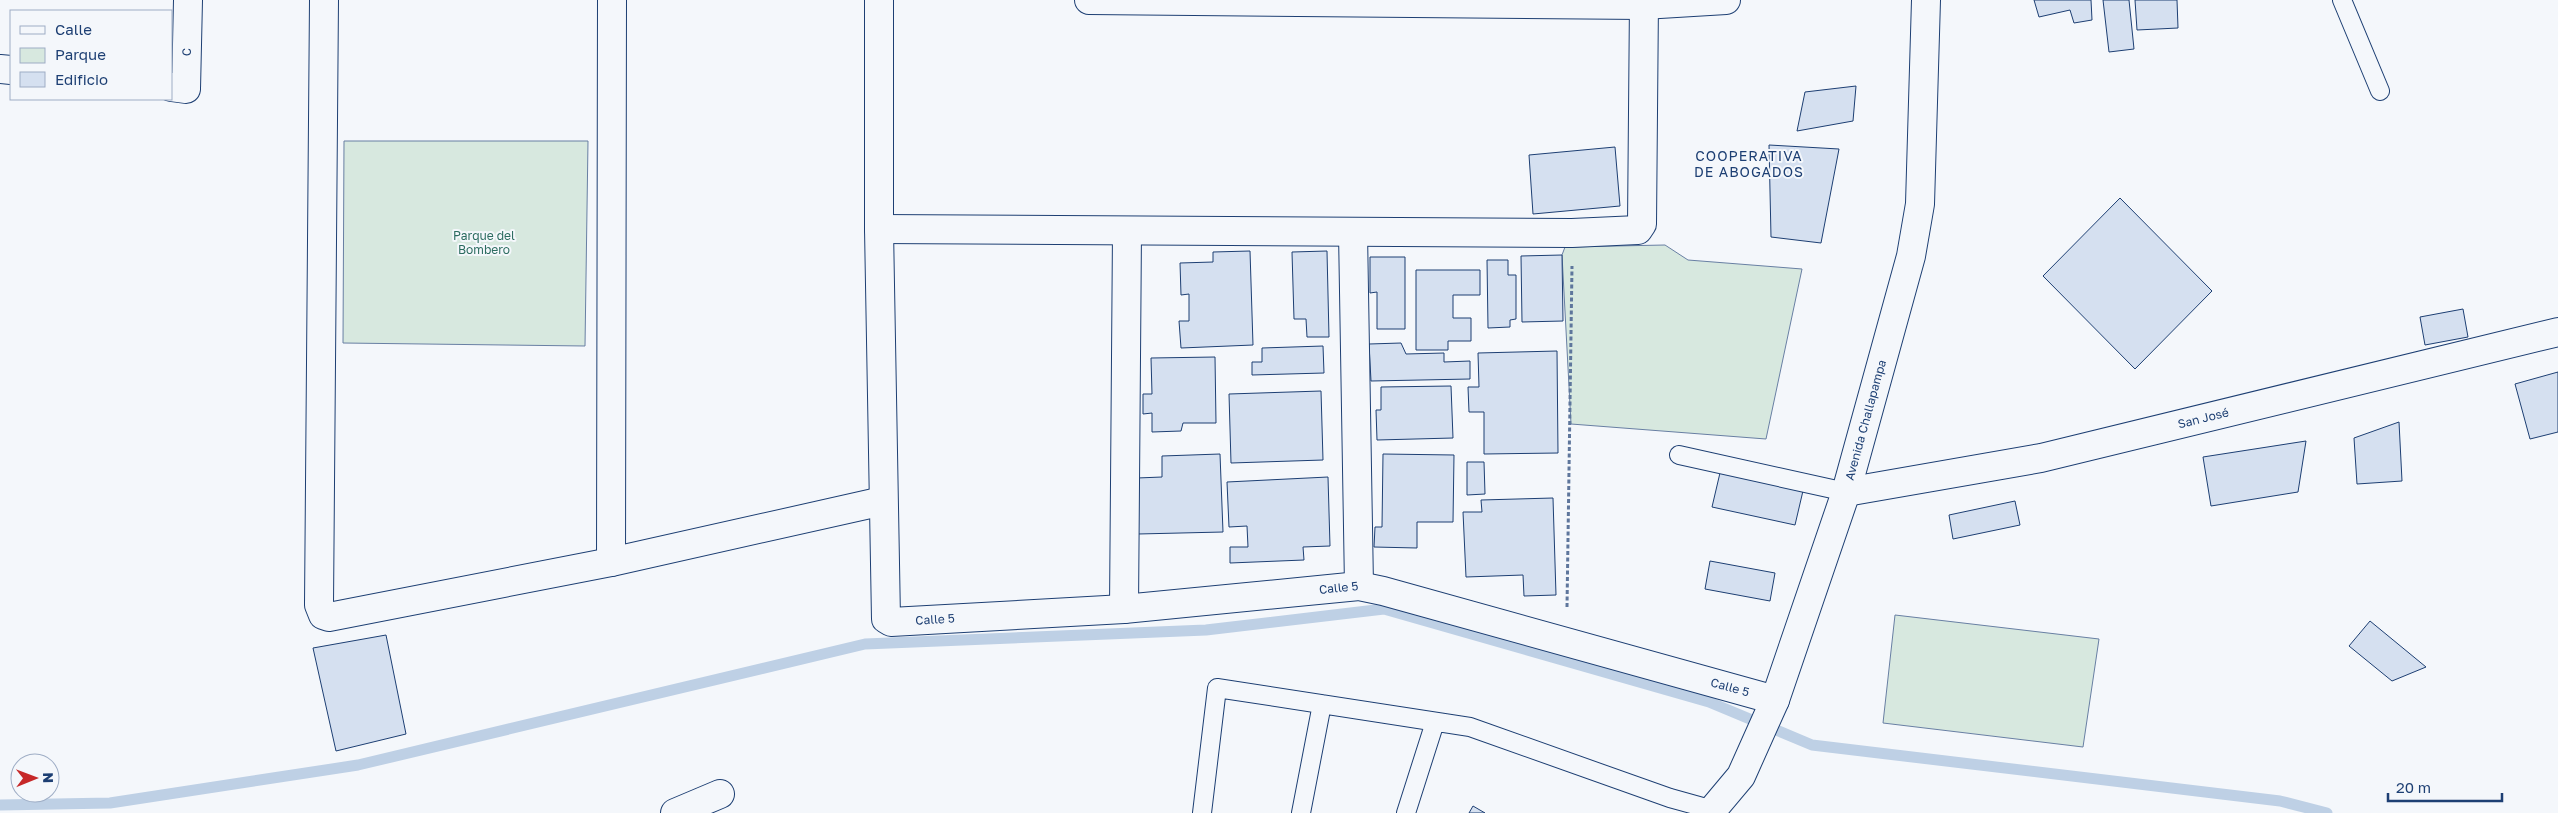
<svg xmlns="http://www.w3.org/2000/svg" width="2558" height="813" viewBox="0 0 2558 813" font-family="'Golos Text',sans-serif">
  <rect width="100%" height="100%" fill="#f4f7fb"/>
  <path fill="#d7e8df" stroke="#687fa3" d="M344,141H588L585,346L343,343Z
    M1665,245L1688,260L1802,269L1766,439L1571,424L1562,255L1565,247Z
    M1895,615L2099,639L2083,747L1883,723Z"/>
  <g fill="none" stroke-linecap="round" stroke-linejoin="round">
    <path stroke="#bed0e5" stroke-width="11" d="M0,805L110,803L358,765L865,644L1206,630L1384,609L1709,702L1812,745L2280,801L2327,813"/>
  </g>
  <path fill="#d5e0f0" stroke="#1d3f73" d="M2034,0H2091L2092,20L2074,23L2070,10L2039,17Z
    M2103,0H2129L2134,49L2109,52Z
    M2135,0H2177L2178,28L2137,30Z
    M1856,86L1853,121L1797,131L1805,92Z
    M1769,145L1839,149L1821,243L1771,237Z
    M1615,147L1620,206L1533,214L1529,155Z
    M2120,198L2212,291L2135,369L2043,276Z
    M1250,251L1253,345L1181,348L1179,321H1189V294L1181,295L1180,263L1213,262V252Z
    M1327,251L1329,337H1307L1306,319H1294L1292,252Z
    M1562,255L1563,321L1522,322L1521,256Z
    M1370,257H1405V329H1377V292L1370,293Z
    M1487,260H1508V275H1516V319L1510,320V327L1488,328Z
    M1416,270H1480V295H1453V318H1471V341H1448V350H1416Z
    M2463,309L2468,337L2425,345L2420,317Z
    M1401,343L1406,354L1444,353V362L1470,361V379L1371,381L1369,344Z
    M1323,346L1324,373L1252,375V362H1262V348Z
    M1557,351L1558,453L1484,454V412H1469L1468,387H1479L1478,353Z
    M1215,357L1216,423H1183L1181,431L1152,432V413L1143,414V394H1152L1151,358Z
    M2558,372V432L2530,439L2515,384Z
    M1451,386L1453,438L1377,440L1376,410H1381V387Z
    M1321,391L1323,460L1231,463L1229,394Z
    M2399,422L2402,481L2357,484L2354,438Z
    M2306,441L2298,492L2211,506L2203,457Z
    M1220,454L1223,532L1138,534L1137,478L1162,477V456Z
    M1383,454L1454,455L1453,522H1417V548L1374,547L1375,527H1382Z
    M1723,460L1806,478L1795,525L1712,507Z
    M1467,462H1484L1485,494L1467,495Z
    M1328,477L1330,546L1303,547L1304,560L1230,563V547H1248L1247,526L1229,527L1227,482Z
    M1553,498L1556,595L1524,596L1523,575L1466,577L1463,512H1482L1481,500Z
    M2015,501L2020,525L1953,539L1949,515Z
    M1710,561L1775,573L1770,601L1705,589Z
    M2370,621L2426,667L2392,681L2349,646Z
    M386,635L406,734L336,751L313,648Z
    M1473,806L1485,813H1469Z"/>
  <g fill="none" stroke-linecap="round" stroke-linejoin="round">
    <g stroke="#1d3f73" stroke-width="20">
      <path id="lane" d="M2342,0L2380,91
        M1679,455L1846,492
        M1202,813L1217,688L1470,727L1670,798L1713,810
        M1301,813L1322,704
        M1406,813L1435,722"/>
    </g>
    <g stroke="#1d3f73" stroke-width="30">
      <g id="street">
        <path d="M324,0L319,605L323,615L329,617L611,562L883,501"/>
        <path id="s1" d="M879,0V229L886,619L891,622L1124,609L1359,586L1383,591L1775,700"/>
        <path d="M1089,0L1643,5L1726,0"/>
        <path d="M0,69L11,70"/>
        <path id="s2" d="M171,87L186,89L188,0"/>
        <path d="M879,229L1572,233L1638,230L1642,224L1644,0"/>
        <path d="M1353,232L1359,586"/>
        <path id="s3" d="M1846,492L2041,458L2558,332"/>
        <path d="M611,562L612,0"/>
        <path d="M1124,609L1127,231"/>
        <path d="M675,813L720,794"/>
      </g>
    </g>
    <g stroke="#1d3f73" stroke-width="30">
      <g id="secondary">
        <path id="s4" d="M1710,813L1741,776L1775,700L1846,492L1911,256L1920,204L1926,0"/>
      </g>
    </g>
    <path stroke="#5e769c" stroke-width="3" stroke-dasharray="4 2.5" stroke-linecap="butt" d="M1567,607L1572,266"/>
    <use href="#lane" stroke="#f4f7fb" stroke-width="18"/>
    <use href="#street" stroke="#f4f7fb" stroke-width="28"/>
    <use href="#secondary" stroke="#f4f7fb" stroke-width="28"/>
  </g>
  <g text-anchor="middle" stroke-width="4" stroke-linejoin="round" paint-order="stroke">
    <g font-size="12" fill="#1d3f73" stroke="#f4f7fb">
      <text dy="4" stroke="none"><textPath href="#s2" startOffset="52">C</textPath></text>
      <text dy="4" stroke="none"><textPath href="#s4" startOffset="426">Avenida Challapampa</textPath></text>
      <text dy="4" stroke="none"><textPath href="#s3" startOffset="365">San José</textPath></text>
      <text dy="4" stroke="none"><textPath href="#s1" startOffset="1074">Calle 5</textPath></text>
      <text dy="4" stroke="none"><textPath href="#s1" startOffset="669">Calle 5</textPath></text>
      <text dy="4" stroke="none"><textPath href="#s1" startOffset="1479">Calle 5</textPath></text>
    </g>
    <g font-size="12" fill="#2c6c60" stroke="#f4f7fb">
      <text x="484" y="240">Parque del<tspan x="484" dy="14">Bombero</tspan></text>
    </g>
    <g font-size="14" letter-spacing="1" fill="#1d3f73" stroke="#f4f7fb">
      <text x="1749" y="161">COOPERATIVA<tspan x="1749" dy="16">DE ABOGADOS</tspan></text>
    </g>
  </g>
  <rect x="10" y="10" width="162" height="90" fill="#f4f7fb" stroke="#9eadc5"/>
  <rect x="20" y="26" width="25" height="8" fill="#f4f7fb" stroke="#9eadc5"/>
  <text x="55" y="35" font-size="15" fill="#1d3f73">Calle</text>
  <rect x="20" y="48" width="25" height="15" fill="#d7e8df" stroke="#9eadc5"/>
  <text x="55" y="60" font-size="15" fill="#1d3f73">Parque</text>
  <rect x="20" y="72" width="25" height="15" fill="#d5e0f0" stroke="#9eadc5"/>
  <text x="55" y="85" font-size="15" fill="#1d3f73">Edificio</text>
  <g transform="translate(35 778) rotate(89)"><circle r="24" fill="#f4f7fb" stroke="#9eadc5"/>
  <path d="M0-4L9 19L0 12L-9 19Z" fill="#c62828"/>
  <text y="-8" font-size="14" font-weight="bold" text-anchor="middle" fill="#1d3f73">N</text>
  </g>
  <path d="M2388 793v8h114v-8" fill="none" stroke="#1d3f73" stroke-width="2.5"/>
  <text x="2396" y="793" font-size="15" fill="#1d3f73" stroke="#f4f7fb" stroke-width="4" paint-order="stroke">20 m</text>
</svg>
